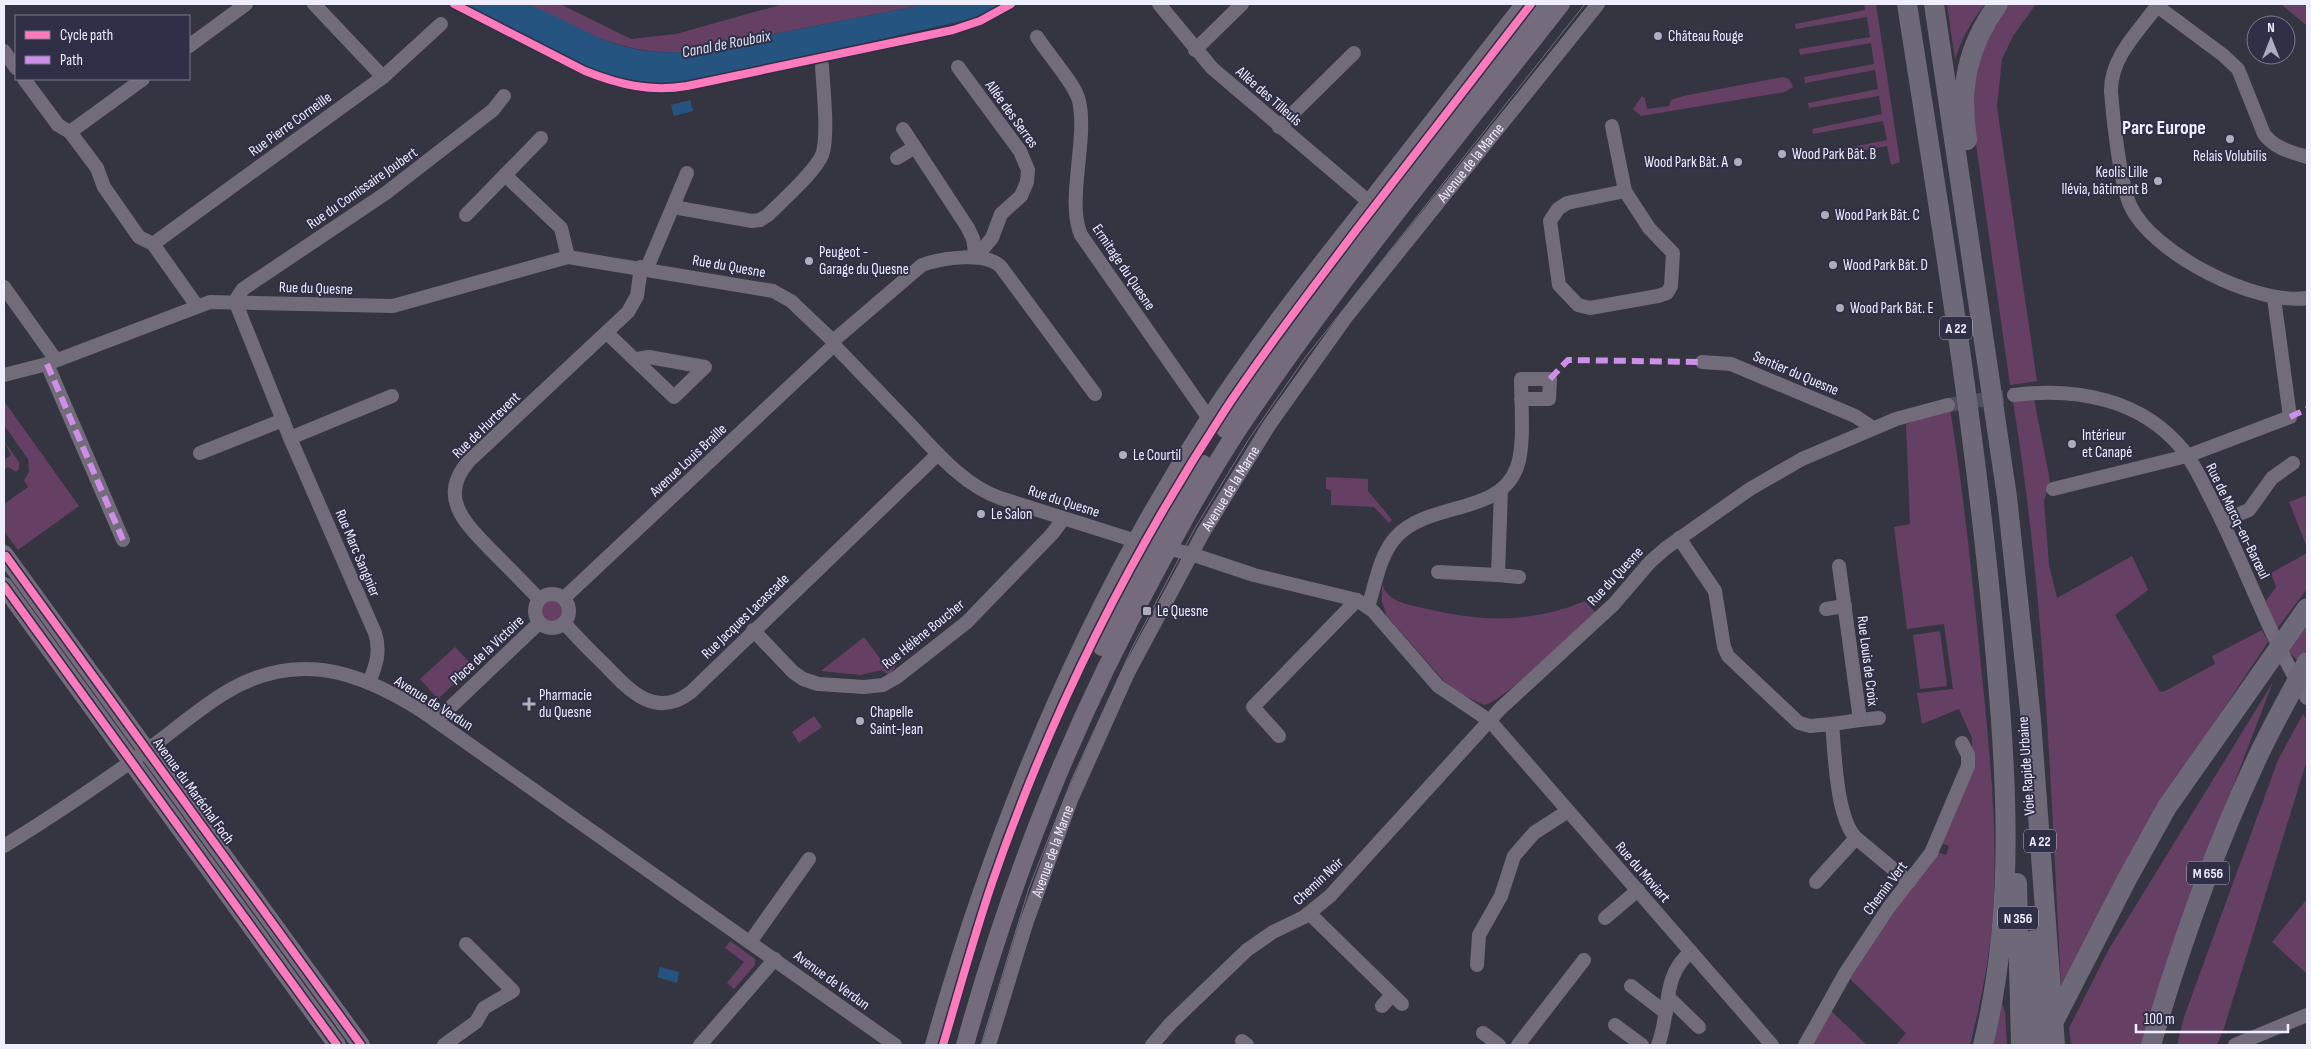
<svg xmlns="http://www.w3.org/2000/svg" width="2311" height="1049" viewBox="0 0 2311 1049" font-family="'Sofia Sans Condensed',sans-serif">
  <rect width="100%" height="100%" fill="#353441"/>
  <path fill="#664064" d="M527,4H560L631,39L676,34L783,4H928L681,52C620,55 580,29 527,4Z
    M1864,4H1876L1900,162L1891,165L1887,146L1817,159L1816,154L1887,140L1883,121L1813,134L1812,129L1882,114L1879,96L1809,108L1808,103L1878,89L1875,70L1805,83L1804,77L1874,64L1871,43L1800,55L1799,49L1870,37L1867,17L1796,29L1795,24L1865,10Z
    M1947,4H1985C1971,22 1961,39 1955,60Z
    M2009,4H2036L2013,36L2002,59L1997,107L2037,381L2010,385L1973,123L1976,66L1992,28Z
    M2281,4H2307V26Z
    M1783,77L1789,79L1793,87L1785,92L1641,116L1633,109L1642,96L1645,98L1647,109L1669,106L1671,100L1683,96Z
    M2034,399L2050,481L2044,501L2049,565L2057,598L2132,556L2148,590L2115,615L2160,692L2165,691L2215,664L2212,656L2262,630L2268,642L2182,771L2061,987C2051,792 2045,596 2013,402Z
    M4,401L79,506L18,550L4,531V504L28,487L24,480L29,472L28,459L4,425Z
    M1950,409C1963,488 1971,567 1979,646C1988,738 2000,834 1992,926C1988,966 1980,1006 1970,1045H1896L1906,1033L1850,979L1903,897L1937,852L1946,855L1949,846L1941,843L1972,772V738L1959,709L1922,724L1917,693L1953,689L1944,624L1907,629L1894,527L1910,524L1906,424Z
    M4,441L19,462V469L16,472L8,467L4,470V460L11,455Z
    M1326,477L1368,479V491L1392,520L1389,523L1374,507L1331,505V490L1326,489Z
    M2307,495V547L2289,502Z
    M2307,553V589L2276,630L2266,601L2276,587L2271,573Z
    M1382,585C1390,603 1407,604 1423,608C1482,622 1529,624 1585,601L1595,612C1577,629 1502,703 1484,705L1463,695L1444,681L1387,616L1382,602Z
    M540 611a11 11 0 1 1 22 0a11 11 0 1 1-22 0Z
    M2307,620V648L2299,662L2287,650Z
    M1940,631L1947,686L1920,689L1913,635Z
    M864,637L881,660L892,661L895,667L890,675L881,670L861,675L821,671Z
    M455,647L473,666L438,699L420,679Z
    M2273,682L2186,908L2144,1045H2071L2069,1028L2109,949Z
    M2303,714L2307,720V760L2224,1028L2217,1045H2177L2184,1017L2278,760Z
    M814,716L822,727L799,743L792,732Z
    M2307,899V974L2272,942Z
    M730,941L755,959V965L734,989L727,983L744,962L725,948Z
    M1999,1002L2002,1003L2005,1012L2007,1045H1990Z
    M1830,1010L1867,1045H1811Z"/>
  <path fill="#265480" d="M460,4C475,4 517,0 529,5C587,27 612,56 681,52L928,4H1003L971,19L682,84L643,85L593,72Z
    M690,100L693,111L674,116L671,105Z
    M660,967L679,972L677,983L657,977Z"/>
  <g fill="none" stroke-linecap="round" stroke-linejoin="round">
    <path stroke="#51505d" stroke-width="14" stroke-dasharray="14 7" stroke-linecap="butt" d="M1948,405L2014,395"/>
    <g stroke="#726b79" stroke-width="14">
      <path d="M314,4L383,77"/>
      <path d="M1159,4L1212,68L1368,201"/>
      <path d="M1037,37C1047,53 1076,85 1079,101C1088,139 1066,202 1081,235L1208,417"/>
      <path d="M189,46L246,4"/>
      <path d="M1195,50L1242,4"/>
      <path d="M4,51L16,68"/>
      <path d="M958,67L1020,151L1028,170L1027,182L1021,196L1001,214L992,238L976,257"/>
      <path d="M24,79L58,125L70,132L97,168L104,187L139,237L153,244L197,306"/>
      <path d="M1612,126L1625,191L1649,228L1673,253L1671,286L1667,293L1658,296L1590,308L1578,305L1559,285L1550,221L1558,209L1567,203L1625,191"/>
      <path d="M1279,127L1354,53"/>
      <path d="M903,129L968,228L973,239L976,257"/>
      <path d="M70,132L143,79"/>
      <path d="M541,138L505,175L561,228L568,257"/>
      <path d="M2307,157C2291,152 2274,148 2264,134L2238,69L2223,55L2157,6C2138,32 2110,58 2111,92C2113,119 2120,182 2130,205C2151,253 2256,306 2307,298"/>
      <path d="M897,158L915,147"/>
      <path d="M673,207L752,221L760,220L768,215C782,201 815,172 822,155C829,137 823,87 822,66"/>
      <path d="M466,215L505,175"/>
      <path d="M153,244L383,77L441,24"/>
      <path d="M647,268L687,173"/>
      <path d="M4,287L56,360"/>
      <path d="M607,333L674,397L705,367L649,357L637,359"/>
      <path d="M833,341L922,265C942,258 986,251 1001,267L1095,394"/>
      <path d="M1702,362L1731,364L1855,416L1873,428"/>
      <path d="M47,364L123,540"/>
      <path d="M4,375L47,364L210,302L393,306L568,257L773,291L791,301L833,341L834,345C858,370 882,395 906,420C934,449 961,484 1000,498L1133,540L1191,554L1254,575L1357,600L1373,611L1438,686L1490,721L1772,1045"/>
      <path d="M2014,395C2076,387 2142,399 2183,450C2196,466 2204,486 2213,503C2246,567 2269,637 2307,698"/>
      <path d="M290,438L392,396"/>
      <path d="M200,453L283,420"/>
      <path d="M2053,489L2187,456L2290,417L2274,298"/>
      <path d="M1501,490L1498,575L1519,577"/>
      <path d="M2222,521L2249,510L2272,478L2293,463"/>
      <path d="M1679,538L1715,591L1724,647L1728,656L1799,723L1810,726L1832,724C1835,754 1836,817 1856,838L1816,882"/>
      <path d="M1438,572L1498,575"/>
      <circle cx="552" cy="611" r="17"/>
      <path d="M564,598L834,345"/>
      <path d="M539,599C524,583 509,568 493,552C467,525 436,498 469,461L628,312L637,296L641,267"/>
      <path d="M1368,607C1376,583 1379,556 1396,537C1428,501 1500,516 1517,467C1525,446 1521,402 1521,379H1550L1549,399H1521"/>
      <path d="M1826,609L1845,606"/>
      <path d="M564,623C577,637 591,652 605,665C629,690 655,720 691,692L938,454"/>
      <path d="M753,630L793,672L803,679L818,684L864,687L883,685L897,677L967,622L1052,534L1064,518"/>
      <path d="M369,683C376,665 381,652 375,633L290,438L235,301L243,289L386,193L493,110L504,96"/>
      <path d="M1860,720L1879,718"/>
      <path d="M436,721L539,623"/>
      <path d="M1832,724L1860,720L1839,566"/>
      <path d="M1279,736L1253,707L1357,600"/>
      <path d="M1856,838L1909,882"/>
      <path d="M4,846C53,816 100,784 146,751C172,732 196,711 223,694C294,650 356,669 422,711L895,1045"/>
      <path d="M1310,914L1402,1004"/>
      <path d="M1605,918L1638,890"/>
      <path d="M750,942L809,859"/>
      <path d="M1477,965L1479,935L1501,896L1514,856L1534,833L1568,811"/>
      <path d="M1631,986L1666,1013"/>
      <path d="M1668,997L1699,1027"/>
      <path d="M1382,1006L1392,995"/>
      <path d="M1615,1025L1642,1045"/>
      <path d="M1483,1033L1499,1045"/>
      <path d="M1242,1041L1247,1045"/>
      <path d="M444,1045L476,1022L484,1008L513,991L466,944"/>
      <path d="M700,1045L775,959"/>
      <path d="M932,1045C994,824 1081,613 1206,420C1256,343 1312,272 1369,200C1420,135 1471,69 1522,4"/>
      <path id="s1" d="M989,1045L1027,921L1071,800L1128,673L1203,533L1270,424L1347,316L1598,4"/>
      <path d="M1152,1045L1170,1024L1247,950L1273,932L1304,917L1330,896L1500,709L1614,604L1650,562L1666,548L1750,489L1802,459L1896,419L1948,405"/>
      <path d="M1518,1045L1584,960"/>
      <path d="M1658,1045C1671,1013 1661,975 1691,952"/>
      <path d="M1805,1045L1846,972L1889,907L1931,853L1968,766V755L1962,743"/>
      <path d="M2235,1045L2307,1015"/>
    </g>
    <path stroke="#746b7d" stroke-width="18" d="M1225,429L1282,343L1543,4
      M4,554L361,1045
      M4,586L337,1045
      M1102,647L1149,552L1203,464
      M965,1045C1012,876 1071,727 1155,573C1182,523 1209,473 1241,425C1338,280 1453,142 1561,4"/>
    <path stroke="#6e6978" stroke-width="20" d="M1907,4C1939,210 1974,417 1993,626C2006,766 2017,907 1983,1045
      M1934,4L2007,497L2031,720L2055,1045
      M1967,140C1959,87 1967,47 1998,4
      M2017,883L2021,1045
      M2034,940L2036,1045
      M2053,1023L2127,879L2167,807L2307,608
      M2151,1045C2179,950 2211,857 2253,767C2269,731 2289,697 2307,662"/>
    <path stroke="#73707c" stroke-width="1" d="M981,1045L1029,888L1072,779L1133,646L1195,528L1249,439L1305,358L1585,4"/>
    <path stroke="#ce8fe9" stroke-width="6" stroke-dasharray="12 6" stroke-linecap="butt" d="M47,364L123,540
      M1550,379L1568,360L1702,362
      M2290,417L2307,409"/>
    <g stroke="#312e47" stroke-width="11">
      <path id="cycleway" d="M454,4L585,71C620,85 651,92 687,86L953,30L980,21L1011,4
        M6,556L361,1045
        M4,586L337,1045
        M943,1045C959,991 974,936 992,883C1049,717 1129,557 1225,410C1266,348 1312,289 1357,229C1415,154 1473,79 1531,4"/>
    </g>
    <use href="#cycleway" stroke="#fd7abc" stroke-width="8"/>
  </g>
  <g fill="#aeadbc" stroke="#312e47" stroke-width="2">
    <circle cx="1658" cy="36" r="5"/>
    <circle cx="2230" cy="139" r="5"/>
    <circle cx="1782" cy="154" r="5"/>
    <circle cx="1738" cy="162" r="5"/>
    <circle cx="2158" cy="181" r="5"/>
    <circle cx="1825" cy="215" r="5"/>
    <circle cx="809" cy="261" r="5"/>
    <circle cx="1833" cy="265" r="5"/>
    <circle cx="1840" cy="308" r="5"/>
    <circle cx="2072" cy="444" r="5"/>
    <circle cx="1123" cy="455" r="5"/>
    <circle cx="981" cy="514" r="5"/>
    <rect x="1142" y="606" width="10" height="10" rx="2.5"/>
    <path d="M526.5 696.5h5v5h5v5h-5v5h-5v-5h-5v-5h5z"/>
    <circle cx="860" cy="721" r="5"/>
  </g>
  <g text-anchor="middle" stroke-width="4" stroke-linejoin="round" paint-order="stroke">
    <g fill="#312e47" stroke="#b6b4c7" stroke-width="1">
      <rect x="1940" y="316.5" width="32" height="23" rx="4"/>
      <rect x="2024" y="829.5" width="32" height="23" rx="4"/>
      <rect x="2187" y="861.5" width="42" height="23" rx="4"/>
      <rect x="1998" y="906.5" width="40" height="23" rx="4"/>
    </g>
    <g font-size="14" font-weight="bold" fill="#efeefe">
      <text x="1956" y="333">A 22</text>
      <text x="2040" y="846">A 22</text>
      <text x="2208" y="878">M 656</text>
      <text x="2018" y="923">N 356</text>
    </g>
    <g font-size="15" fill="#efeefe" stroke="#312e47" text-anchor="start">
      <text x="1668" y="41">Château Rouge</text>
      <text x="1792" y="159">Wood Park Bât. B</text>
      <text x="2230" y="161" text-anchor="middle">Relais Volubilis</text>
      <text x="1728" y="167" text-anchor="end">Wood Park Bât. A</text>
      <text x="2148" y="177" text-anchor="end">Keolis Lille<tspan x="2148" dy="17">Ilévia, bâtiment B</tspan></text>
      <text x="1835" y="220">Wood Park Bât. C</text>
      <text x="819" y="257">Peugeot -<tspan x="819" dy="17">Garage du Quesne</tspan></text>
      <text x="1843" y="270">Wood Park Bât. D</text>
      <text x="1850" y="313">Wood Park Bât. E</text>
      <text x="2082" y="440">Intérieur<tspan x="2082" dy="17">et Canapé</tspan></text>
      <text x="1133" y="460">Le Courtil</text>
      <text x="991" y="519">Le Salon</text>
      <text x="1157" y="616">Le Quesne</text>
      <text x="539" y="700">Pharmacie<tspan x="539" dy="17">du Quesne</tspan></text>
      <text x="870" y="717">Chapelle<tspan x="870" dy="17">Saint-Jean</tspan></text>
    </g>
    <g font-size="15" fill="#efeefe" stroke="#312e47">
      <text transform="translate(1269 96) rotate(41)" y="5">Allée des Tilleuls</text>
      <text transform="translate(1012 114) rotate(54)" y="5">Allée des Serres</text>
      <text transform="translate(290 124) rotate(-36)" y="5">Rue Pierre Corneille</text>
      <text dy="5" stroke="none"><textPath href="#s1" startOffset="1014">Avenue de la Marne</textPath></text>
      <text transform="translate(362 188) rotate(-35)" y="5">Rue du Comissaire Joubert</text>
      <text transform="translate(729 266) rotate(10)" y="5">Rue du Quesne</text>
      <text transform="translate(1124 267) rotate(56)" y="5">Ermitage du Quesne</text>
      <text transform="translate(316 288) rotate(2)" y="5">Rue du Quesne</text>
      <text transform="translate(1796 373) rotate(23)" y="5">Sentier du Quesne</text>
      <text transform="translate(486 425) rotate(-44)" y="5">Rue de Hurtevent</text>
      <text transform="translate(688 460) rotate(-43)" y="5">Avenue Louis Braille</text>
      <text dy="5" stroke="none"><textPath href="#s1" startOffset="609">Avenue de la Marne</textPath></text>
      <text transform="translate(1064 501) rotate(18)" y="5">Rue du Quesne</text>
      <text transform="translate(2238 521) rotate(64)" y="5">Rue de Marcq-en-Barœul</text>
      <text transform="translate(358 553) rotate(67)" y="5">Rue Marc Sangnier</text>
      <text transform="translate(1615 576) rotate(-47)" y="5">Rue du Quesne</text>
      <text transform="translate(745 616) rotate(-44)" y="5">Rue Jacques Lacascade</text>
      <text transform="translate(923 634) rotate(-39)" y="5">Rue Hélène Boucher</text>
      <text transform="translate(487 650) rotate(-43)" y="5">Place de la Victoire</text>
      <text transform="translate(1868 661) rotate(83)" y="5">Rue Louis de Croix</text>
      <text transform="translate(434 703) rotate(32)" y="5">Avenue de Verdun</text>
      <text transform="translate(2026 766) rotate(-94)" y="5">Voie Rapide Urbaine</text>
      <text transform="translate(194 791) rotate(54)" y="5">Avenue du Maréchal Foch</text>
      <text dy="5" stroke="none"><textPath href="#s1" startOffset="204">Avenue de la Marne</textPath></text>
      <text transform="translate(1643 872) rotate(49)" y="5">Rue du Moviart</text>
      <text transform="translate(1318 881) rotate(-43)" y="5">Chemin Noir</text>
      <text transform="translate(1885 888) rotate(-53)" y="5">Chemin Vert</text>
      <text transform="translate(832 980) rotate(36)" y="5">Avenue de Verdun</text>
    </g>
    <g font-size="16" font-style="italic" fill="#d6e4f3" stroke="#312e47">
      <text transform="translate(726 43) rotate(-11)" y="6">Canal de Roubaix</text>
    </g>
    <g font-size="20" font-weight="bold" fill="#efeefe" stroke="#312e47">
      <text x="2164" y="134">Parc Europe</text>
    </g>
  </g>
  <rect width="2311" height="1049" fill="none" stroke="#efeefe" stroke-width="10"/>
  <rect x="15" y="15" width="175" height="65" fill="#312e47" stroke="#7d7b90"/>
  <rect x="25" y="31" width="25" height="8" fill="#fd7abc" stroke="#7d7b90"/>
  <text x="60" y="40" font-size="15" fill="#efeefe">Cycle path</text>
  <rect x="25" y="56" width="25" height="8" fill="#ce8fe9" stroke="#7d7b90"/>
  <text x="60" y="65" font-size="15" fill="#efeefe">Path</text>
  <g transform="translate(2271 40)"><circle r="24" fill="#312e47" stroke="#7d7b90"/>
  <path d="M0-4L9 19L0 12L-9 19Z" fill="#aeadbc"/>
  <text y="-8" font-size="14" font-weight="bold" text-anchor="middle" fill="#efeefe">N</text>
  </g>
  <path d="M2136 1024v8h152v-8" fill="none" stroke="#efeefe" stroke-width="2.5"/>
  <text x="2144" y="1024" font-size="15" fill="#efeefe" stroke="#312e47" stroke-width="4" paint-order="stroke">100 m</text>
</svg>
